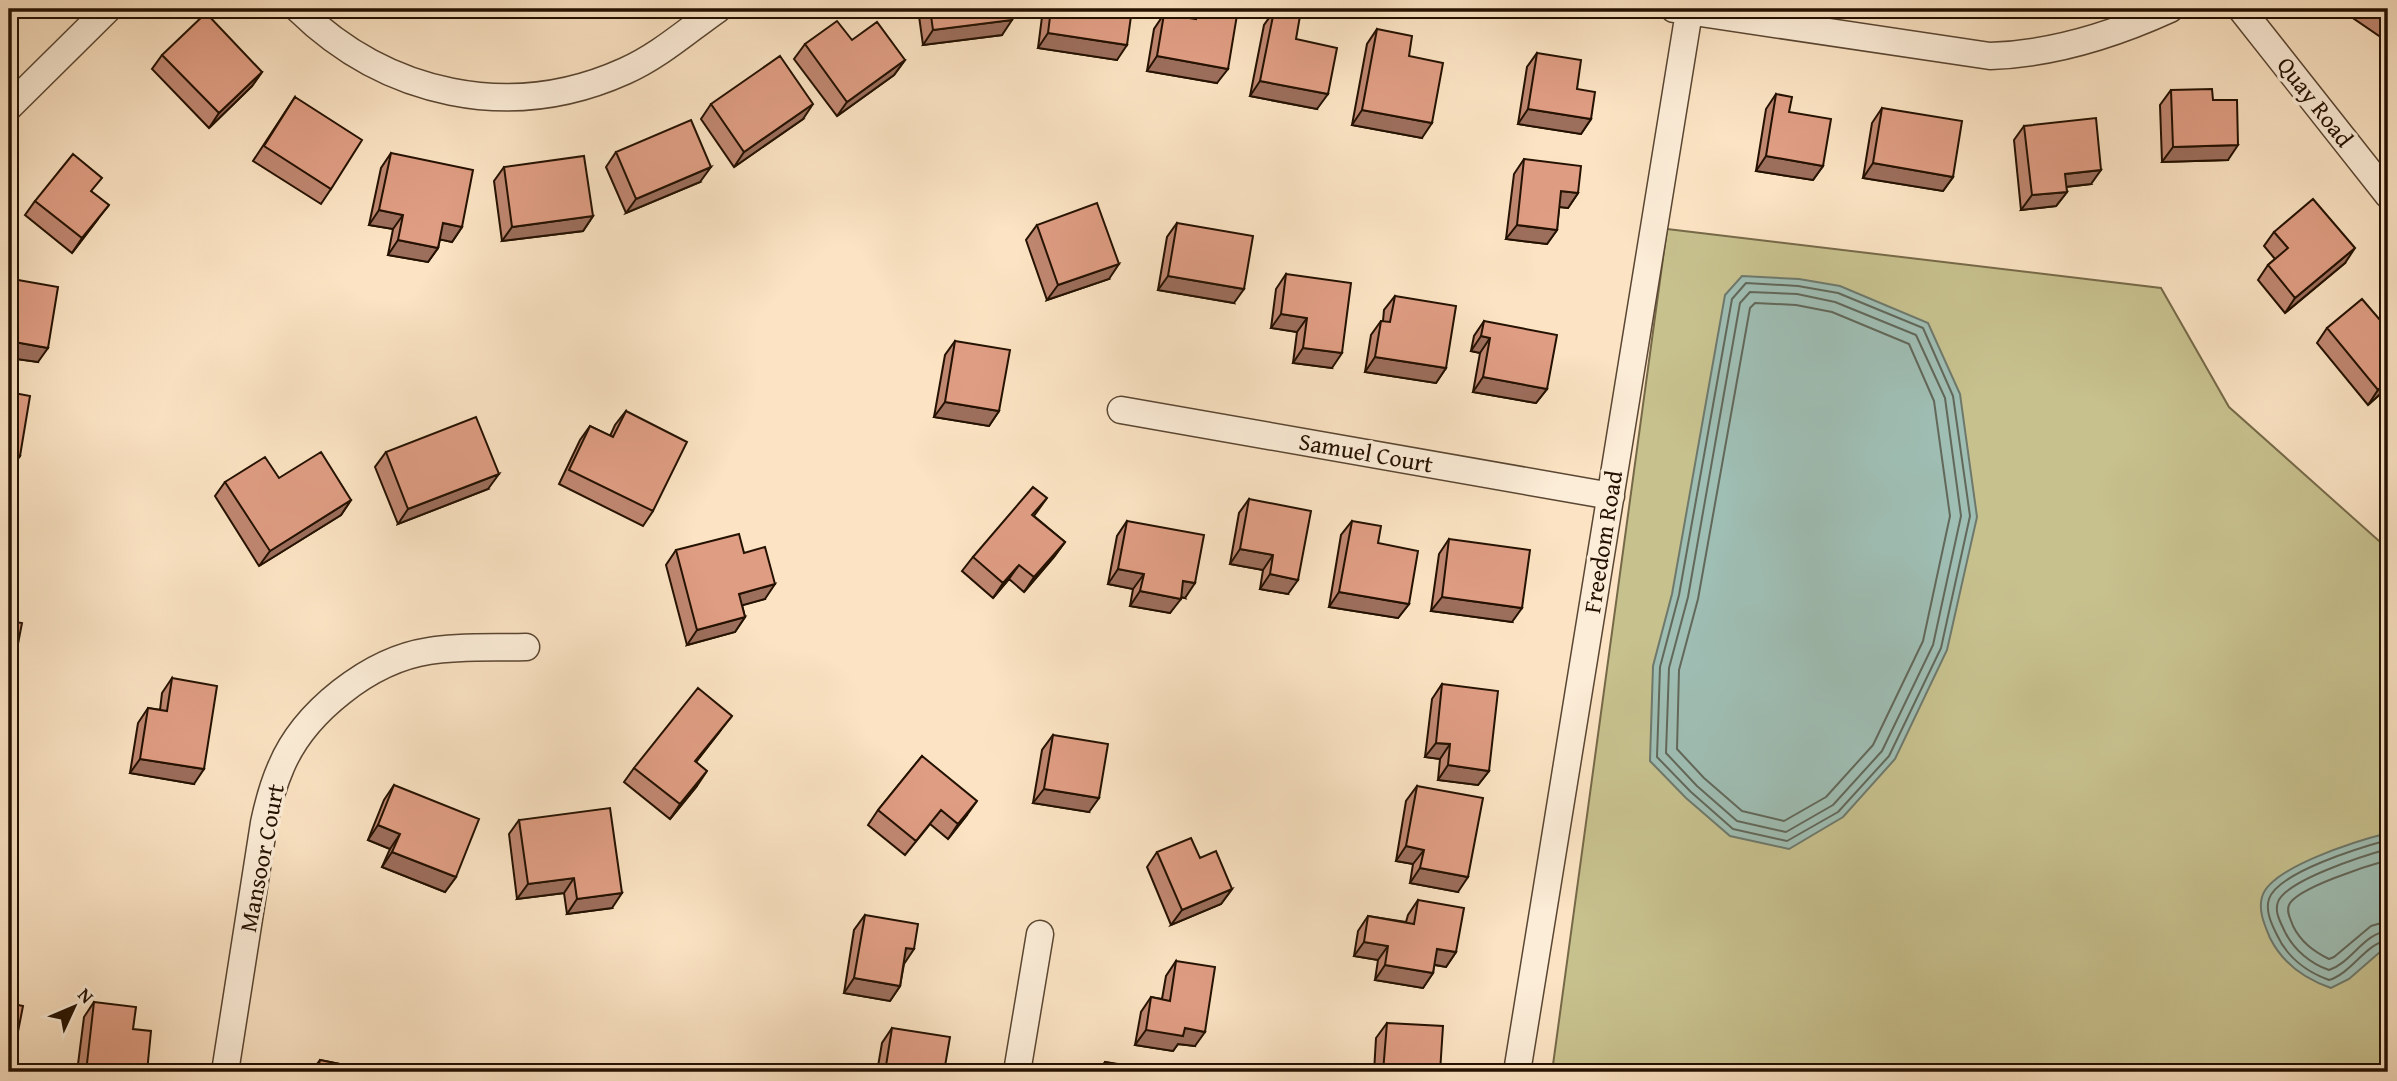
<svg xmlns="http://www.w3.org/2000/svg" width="2397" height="1081" viewBox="0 0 2397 1081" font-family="'Gentium Book Plus',serif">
  <rect width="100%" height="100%" fill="#fbe3c3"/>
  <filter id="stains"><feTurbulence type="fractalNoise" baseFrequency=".00286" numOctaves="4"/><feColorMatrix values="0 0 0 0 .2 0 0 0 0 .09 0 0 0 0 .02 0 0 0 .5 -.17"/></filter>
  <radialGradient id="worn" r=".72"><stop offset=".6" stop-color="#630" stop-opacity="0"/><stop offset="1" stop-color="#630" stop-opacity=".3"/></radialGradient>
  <path fill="#c7c18e" stroke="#766948" stroke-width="2" d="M1667,229L2161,288L2229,407L2388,549V1072H1552Z"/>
  <path fill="#9fbeb4" stroke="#6e796c" stroke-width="2" d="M1742,276L1799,279L1840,286L1928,323L1960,394L1977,517L1947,650L1895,759L1843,817L1789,849L1730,836L1686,798L1650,761L1653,666L1672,594L1725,295Z
    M2388,833V945L2349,979L2331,988C2305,979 2283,964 2270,938C2265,926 2258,911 2262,897C2270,867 2360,840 2388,833Z"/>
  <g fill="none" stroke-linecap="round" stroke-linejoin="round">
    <path stroke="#62685a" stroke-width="2" d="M1746,283L1798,286L1838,293L1923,328L1953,396L1970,516L1941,648L1889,756L1838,812L1787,841L1733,829L1691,792L1657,757L1660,667L1679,595L1732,299Z
      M1750,292L1797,294L1835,302L1916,335L1945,398L1961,516L1933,645L1882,751L1833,805L1786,832L1737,821L1697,786L1666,753L1669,668L1688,597L1740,303Z
      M1755,303L1796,305L1832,312L1909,344L1934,401L1950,516L1923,641L1873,745L1826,797L1784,821L1742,811L1704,778L1677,749L1679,670L1698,599L1750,308Z
      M2388,840C2362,847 2278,872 2269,899C2265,911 2272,925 2277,935C2287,957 2307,972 2329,980C2352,973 2365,944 2388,940
      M2388,849C2366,855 2286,880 2278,902C2274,912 2281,923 2285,932C2294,950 2311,964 2329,970C2351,963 2364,933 2388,931
      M2388,860C2370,865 2296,888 2289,905C2286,912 2291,920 2293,926C2301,942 2313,951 2329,959L2334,957L2371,926L2388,921"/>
    <g stroke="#5a4632" stroke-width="29">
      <path id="street" d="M298,9C386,95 510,123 625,71C659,56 688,30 718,9
        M1674,9L1990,56C2053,54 2113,35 2170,9
        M2241,9L2388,195
        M9,107L108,9
        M1121,410L1611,496
        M225,1072L264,823C268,804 273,785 281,767C304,712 370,660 429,651C460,646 493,648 526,647
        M1017,1072L1040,934
        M1517,1072L1689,12"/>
    </g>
    <use href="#street" stroke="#fcedd8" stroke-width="26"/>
  </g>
  <path fill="#c08771" stroke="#241101" stroke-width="2" d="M918,9H1010L1002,35L923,45Z
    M1043,9H1132L1117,60L1038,48Z
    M1191,9H1238L1217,83L1147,71L1154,29L1164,14L1188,18L1189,13Z
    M2346,9H2388V42L2344,12Z
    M1274,11L1296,39L1317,109L1250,96L1264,25Z
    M1377,29L1409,56L1422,138L1352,125L1367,44Z
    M805,44L905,60L894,75L837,116L794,59Z
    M1537,53L1591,119L1581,134L1518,124L1527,67Z
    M162,55L262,72L252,86L209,128L152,69Z
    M2171,90L2213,100L2228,160L2162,162L2160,105Z
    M1776,94L1789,112L1823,166L1813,180L1756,171L1766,109Z
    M295,97L331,189L321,204L253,161Z
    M711,104L803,119L734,167L701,119Z
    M1882,108L1953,177L1943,191L1863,178L1872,123Z
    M2024,126L2091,184L2066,187L2067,192L2056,206L2021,210L2014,140Z
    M616,152L700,182L626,213L606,167Z
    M391,153L462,227L452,242L440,239L438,248L428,262L388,255L393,229L369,225L381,168Z
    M1524,159L1578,193L1568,208L1559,207L1557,230L1547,244L1506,239L1514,174Z
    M504,167L593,216L583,231L502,241L494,181Z
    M92,192L98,219L72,253L25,215L35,201Z
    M1177,223L1234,303L1158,290L1167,237Z
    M1037,225L1109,279L1047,300L1026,240Z
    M2274,232L2345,263L2285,313L2258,280L2268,265L2275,259L2264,246Z
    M1286,274L1332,368L1293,363L1297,332L1271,328L1276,289Z
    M18,280L38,362L9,358V294Z
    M1395,296L1446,368L1436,383L1365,372L1371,335L1381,321H1383L1384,310Z
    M1484,321L1547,389L1536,403L1473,392L1480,353L1471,351L1474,336Z
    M2386,327L2388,387L2368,405L2317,343L2327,328Z
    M955,341L999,411L989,426L934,417L945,355Z
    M626,411L653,511L643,526L559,484L580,440L590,426L610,436L615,425Z
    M386,452L488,489L398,524L375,467Z
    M279,478L351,500L341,515L259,566L215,496L225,482Z
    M1047,498L1034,516L1065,542L1054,557L1024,592L1009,579L993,598L962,571L973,557Z
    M1249,499L1288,594L1260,589L1263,570L1230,564L1239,513Z
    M1127,521L1185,598L1181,597L1170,613L1130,606L1133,589L1108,584L1117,536Z
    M1352,521L1409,604L1398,618L1329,607L1341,535Z
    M1449,539L1512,622L1431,611L1439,554Z
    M676,550L744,553L765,599L742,605L745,617L735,632L687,645L666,565Z
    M172,678L194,784L130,773L138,723L148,708L160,710L162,693Z
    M1442,684L1489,771L1478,785L1438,780L1440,759L1425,757L1432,699Z
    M721,730L696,762L697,786L670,819L624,782L634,768Z
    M1053,735L1089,812L1033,803L1042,750Z
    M922,756L967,815L948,839L930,824L905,855L868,825L878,810Z
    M394,785L456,877L445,892L382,867L390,849L368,840L384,800Z
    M1417,786L1458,892L1410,883L1413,864L1396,861L1406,801Z
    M519,820L612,908L567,914L564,893L517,899L509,834Z
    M1157,852L1200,858L1232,889L1221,904L1171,925L1147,867Z
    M1418,900L1456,952L1446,967L1434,965L1433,973L1423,988L1375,980L1378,960L1354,956L1358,931L1368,916L1406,922L1408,915Z
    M865,915L904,964L900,986L890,1001L844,993L854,930Z
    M1176,961L1195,1046L1178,1044L1173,1051L1135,1045L1141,1012L1151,997L1162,999L1166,976Z
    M94,1002L133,1029L147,1072H77L84,1017Z
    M1387,1023L1440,1072H1374L1376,1038Z
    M892,1028L944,1072H877L882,1043Z
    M320,1060L379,1072H311Z
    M1105,1062L1156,1072H1097Z"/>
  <path fill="#9c6e5c" stroke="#241101" stroke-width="2" d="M1012,20L1002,35L923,45L933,30Z
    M1048,33L1127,45L1117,60L1038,48Z
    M1157,56L1228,69L1217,83L1147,71Z
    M905,60L894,75L837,116L847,102Z
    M262,72L252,86L209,128L219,113Z
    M1260,81L1328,94L1317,109L1250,96Z
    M813,104L803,119L734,167L744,152Z
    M1528,109L1591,119L1581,134L1518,124Z
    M1362,110L1432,123L1422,138L1352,125Z
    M2238,145L2228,160L2162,162L2173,147Z
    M1766,156L1823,166L1813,180L1756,171Z
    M1873,163L1953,177L1943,191L1863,178Z
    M711,167L700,182L626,213L636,199Z
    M2101,170L2091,184L2055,188L2065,174Z
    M1561,191L1578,193L1568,208L1551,206Z
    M2067,192L2056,206L2021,210L2032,195Z
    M109,205L98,219L72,253L82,238Z
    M379,210L403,215L393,229L369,225Z
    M593,216L583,231L502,241L512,227Z
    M443,223L462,227L452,242L433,238Z
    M1517,225L1557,230L1547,244L1506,239Z
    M398,240L438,248L428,262L388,255Z
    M2355,248L2345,263L2285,313L2295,298Z
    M1119,264L1109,279L1047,300L1058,285Z
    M1168,276L1244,289L1234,303L1158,290Z
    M1281,314L1307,318L1297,332L1271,328Z
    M1481,336L1490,338L1480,353L1471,351Z
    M9,341L48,348L38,362L9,358Z
    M1303,348L1342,353L1332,368L1293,363Z
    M1375,357L1446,368L1436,383L1365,372Z
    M1483,377L1547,389L1536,403L1473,392Z
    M2388,381V387L2368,405L2378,390Z
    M945,402L999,411L989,426L934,417Z
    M9,454L20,456L10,471H9Z
    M499,474L488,489L398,524L408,509Z
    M351,500L341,515L259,566L270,551Z
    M1065,542L1054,557L1024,592L1034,577Z
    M1240,549L1273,555L1263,570L1230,564Z
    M1019,565L1009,579L993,598L1003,583Z
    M1118,569L1144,574L1133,589L1108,584Z
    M1270,574L1298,580L1288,594L1260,589Z
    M1183,581L1195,583L1185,598L1173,595Z
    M775,584L765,599L729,609L739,594Z
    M1140,591L1181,599L1170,613L1130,606Z
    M1339,592L1409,604L1398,618L1329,607Z
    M1442,597L1522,608L1512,622L1431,611Z
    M745,617L735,632L687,645L697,630Z
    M732,716L721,730L685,776L695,761Z
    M1436,743L1450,744L1440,759L1425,757Z
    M140,759L204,769L194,784L130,773Z
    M1448,765L1489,771L1478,785L1438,780Z
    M707,771L697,786L670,819L680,804Z
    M1044,789L1099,798L1089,812L1033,803Z
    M977,801L967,815L948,839L958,824Z
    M378,825L400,834L390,849L368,840Z
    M1406,846L1424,850L1413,864L1396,861Z
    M392,852L456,877L445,892L382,867Z
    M1420,868L1468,877L1458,892L1410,883Z
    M574,878L564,893L517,899L528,884Z
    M1232,889L1221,904L1171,925L1182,910Z
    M622,893L612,908L567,914L577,899Z
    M1364,942L1388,946L1378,960L1354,956Z
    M906,948L914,949L904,964L896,963Z
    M1437,949L1456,952L1446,967L1426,963Z
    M1385,965L1433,973L1423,988L1375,980Z
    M854,978L900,986L890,1001L844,993Z
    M1185,1028L1205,1032L1195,1046L1178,1044L1173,1051L1135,1045L1146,1030Z"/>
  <path fill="#df9d83" stroke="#241101" stroke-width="2" d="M930,9H1010L1012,20L933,30Z
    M1051,9H1132L1127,45L1048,33Z
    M1197,9H1238L1228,69L1157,56L1164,14L1196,19Z
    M2371,9H2388V20Z
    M1274,11L1300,16L1296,39L1337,48L1328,94L1260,81Z
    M206,13L262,72L219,113L162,55Z
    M837,21L852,40L877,22L905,60L847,102L805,44Z
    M1377,29L1412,36L1409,56L1443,63L1432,123L1362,110Z
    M1537,53L1581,60L1577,89L1595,92L1591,119L1528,109Z
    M780,56L813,104L744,152L711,104Z
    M2212,89L2213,100H2237L2238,145L2173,147L2171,90Z
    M1776,94L1792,97L1789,112L1831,119L1823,166L1766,156Z
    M295,97L362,140L331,189L264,146Z
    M1882,108L1962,121L1953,177L1873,163Z
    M2096,118L2101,170L2065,174L2067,192L2032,195L2024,126Z
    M691,120L711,167L636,199L616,152Z
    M391,153L473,170L462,227L443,223L438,248L398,240L403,215L379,210Z
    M73,154L102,178L91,191L109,205L82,238L35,201Z
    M584,156L593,216L512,227L504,167Z
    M1524,159L1581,166L1578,193L1561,191L1557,230L1517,225Z
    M2313,199L2355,248L2295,298L2268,265L2288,248L2274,232Z
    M1097,203L1119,264L1058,285L1037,225Z
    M1177,223L1253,236L1244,289L1168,276Z
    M1286,274L1351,283L1342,353L1303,348L1307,318L1281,314Z
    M18,280L58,287L48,348L9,341V320L12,321Z
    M1395,296L1456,306L1446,368L1375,357L1381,321L1390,322Z
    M2362,299L2386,327L2388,325V381L2378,390L2327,328Z
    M1484,321L1557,335L1547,389L1483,377L1490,338L1481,336Z
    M955,341L1010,350L999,411L945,402Z
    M9,392L30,396L20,456L9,454Z
    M626,411L687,442L653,511L569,470L590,426L613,437Z
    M476,417L499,474L408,509L386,452Z
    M321,452L351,500L270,551L225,482L265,457L279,478Z
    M1033,487L1047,498L1032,515L1065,542L1034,577L1019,565L1003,583L973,557Z
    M1249,499L1311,511L1298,580L1270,574L1273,555L1240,549Z
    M1127,521L1204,535L1195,583L1183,581L1181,599L1140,591L1144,574L1118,569Z
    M1352,521L1381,526L1378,543L1418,551L1409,604L1339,592Z
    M739,534L744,553L765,547L775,584L739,594L745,617L697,630L676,550Z
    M1449,539L1530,550L1522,608L1442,597Z
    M9,621L22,623L9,690Z
    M172,678L217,686L204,769L140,759L148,708L167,711Z
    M1442,684L1498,691L1489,771L1448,765L1450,744L1436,743Z
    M698,688L732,716L695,761L707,771L680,804L634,768Z
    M1053,735L1108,744L1099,798L1044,789Z
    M922,756L977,801L958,824L941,810L916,841L878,810Z
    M394,785L479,819L456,877L392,852L400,834L378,825Z
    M1417,786L1483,798L1468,877L1420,868L1424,850L1406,846Z
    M610,808L622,893L577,899L574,878L528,884L519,820Z
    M1191,838L1200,858L1216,851L1232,889L1182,910L1157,852Z
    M1418,900L1464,908L1456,952L1437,949L1433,973L1385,965L1388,946L1364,942L1368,916L1414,924Z
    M865,915L918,924L914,949L906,948L900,986L854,978Z
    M1176,961L1215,967L1205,1032L1185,1028L1183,1036L1146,1030L1151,997L1170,1001Z
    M94,1002L136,1007L133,1029L151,1031L147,1072H86Z
    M9,1003L23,1006L13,1057L9,1056Z
    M1387,1023L1443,1026L1440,1072H1383Z
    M892,1028L950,1037L944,1072H885Z
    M320,1060L379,1072H317Z
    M1105,1062L1157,1070L1156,1072H1103Z"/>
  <g text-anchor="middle" stroke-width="7" stroke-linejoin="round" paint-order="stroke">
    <g font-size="24" fill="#241101" stroke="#fcedd8">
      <text transform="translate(2315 102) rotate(52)" y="8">Quay Road</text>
      <text transform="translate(1366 453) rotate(10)" y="8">Samuel Court</text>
      <text transform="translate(1603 542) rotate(-81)" y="8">Freedom Road</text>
      <text transform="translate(262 858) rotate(-79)" y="8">Mansoor Court</text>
    </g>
  </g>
  <rect width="2397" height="1081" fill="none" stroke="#fbe3c3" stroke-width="35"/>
  <rect x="10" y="10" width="2376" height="1060" fill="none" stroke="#241101" stroke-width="3.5"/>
  <rect x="18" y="18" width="2362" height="1046" fill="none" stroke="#241101" stroke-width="2"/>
  <g transform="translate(74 1007) rotate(46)" stroke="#fcedd8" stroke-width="5" paint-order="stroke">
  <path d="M0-5L12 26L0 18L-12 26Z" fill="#241101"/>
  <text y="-10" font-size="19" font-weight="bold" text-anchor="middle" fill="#241101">N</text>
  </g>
  <rect width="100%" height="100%" filter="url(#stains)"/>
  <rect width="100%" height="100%" fill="url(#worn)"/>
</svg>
